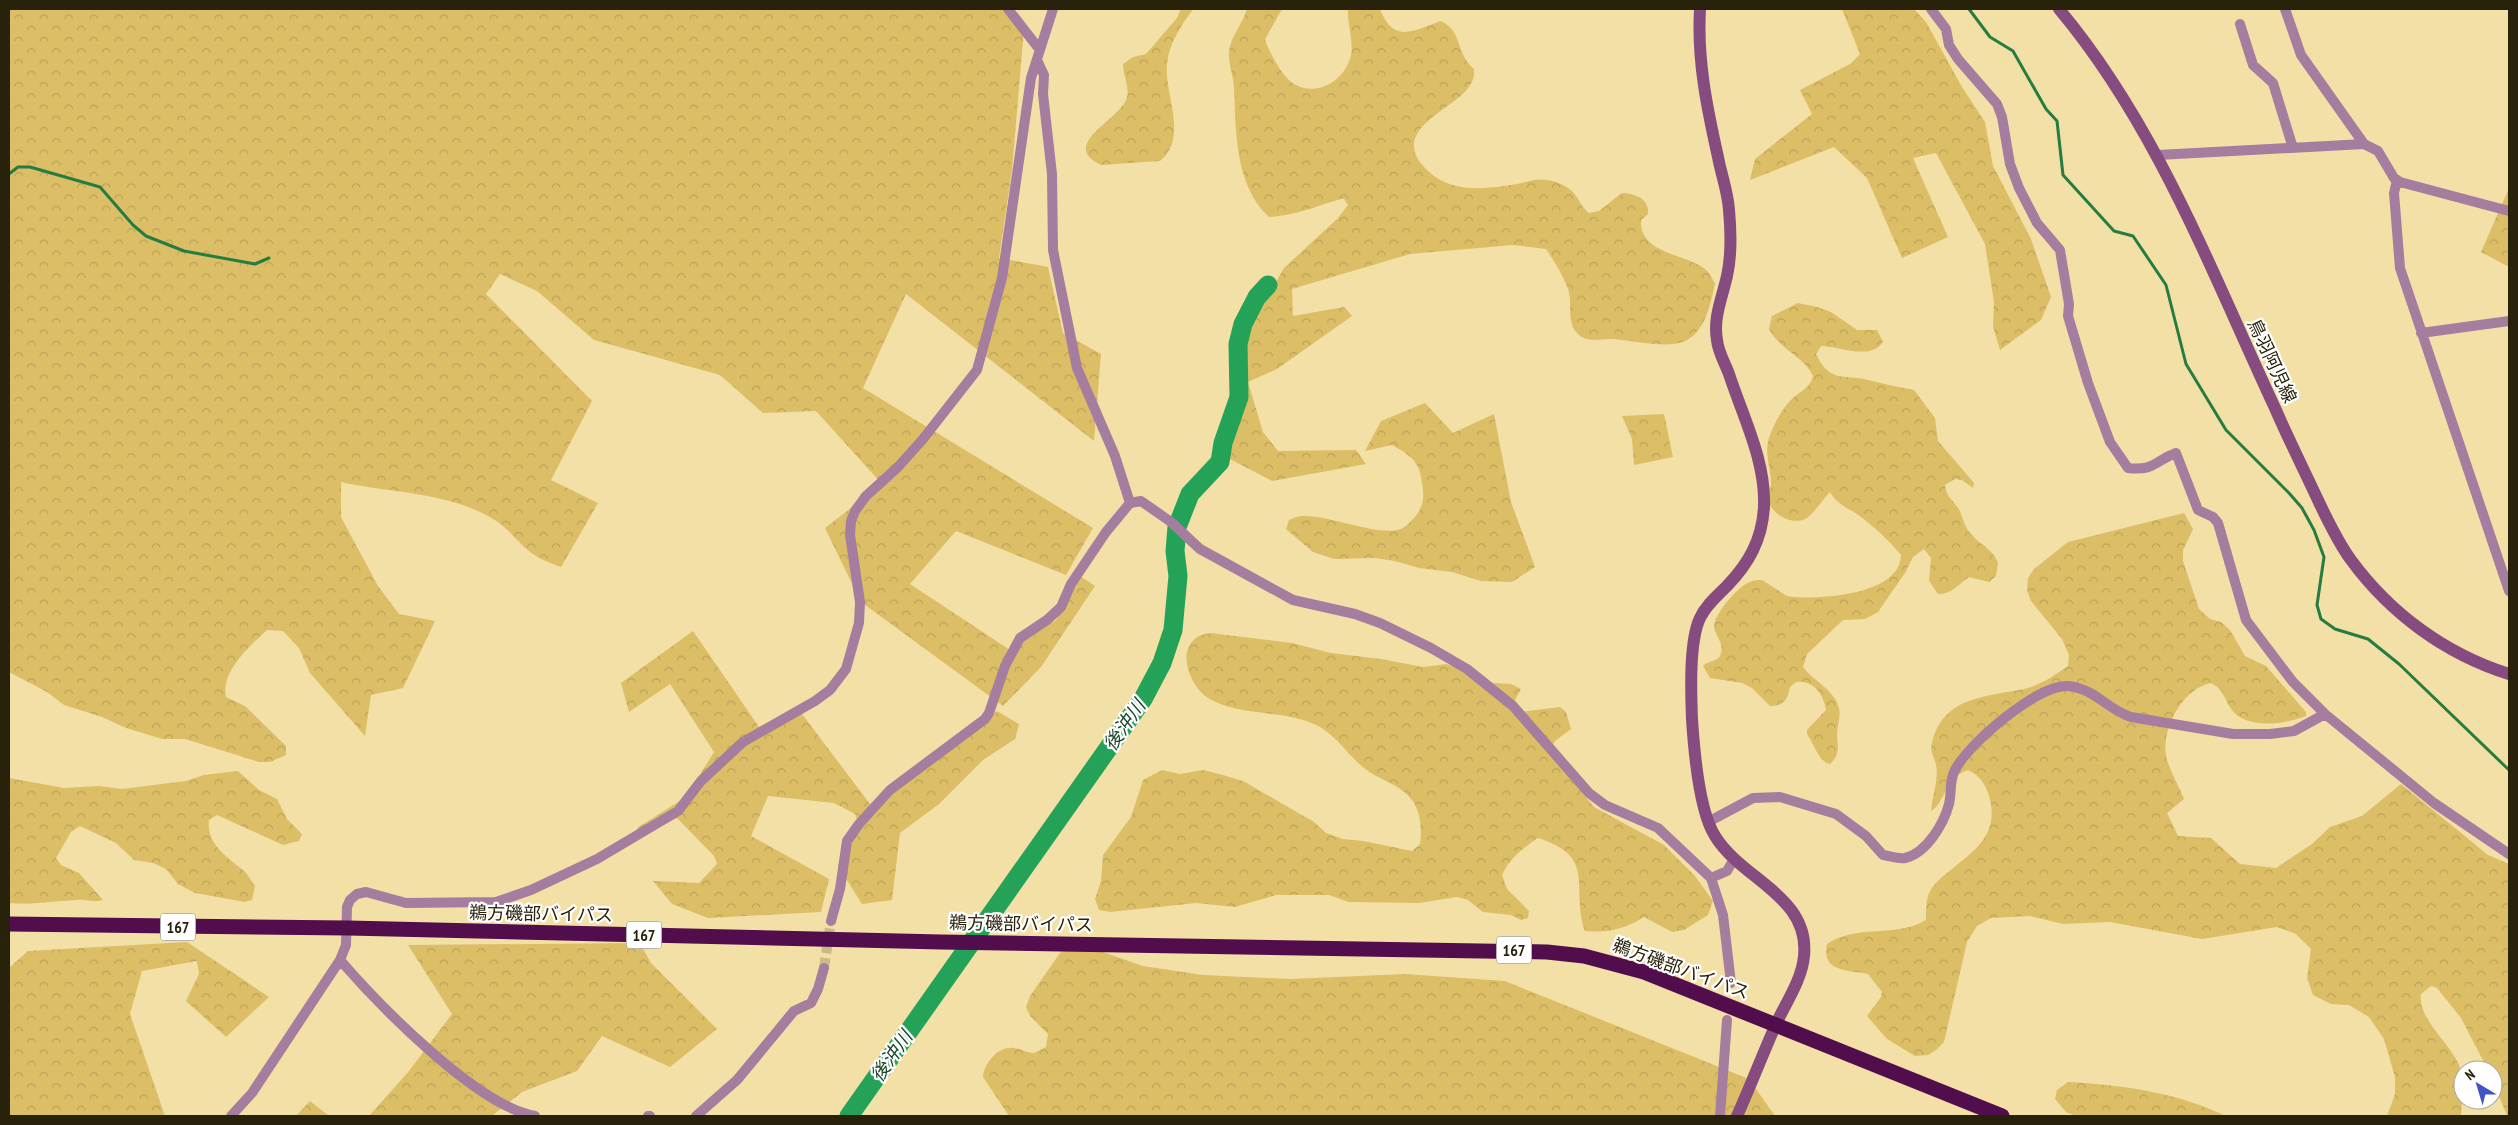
<svg xmlns="http://www.w3.org/2000/svg" width="2518" height="1125" viewBox="0 0 2518 1125" font-family="'PT Sans Narrow','Noto Sans JP',sans-serif">
  <defs>
    <pattern id="forest-crowns" width="20" height="18" patternUnits="userSpaceOnUse" patternTransform="scale(1.25)"><rect width="20" height="18" fill="#dbbe66"/><path d="M2 6a3 3 0 1 1 6 0M12 15a3 3 0 1 1 6 0" fill="none" stroke="#bca357"/></pattern>
  </defs>
  <rect width="100%" height="100%" fill="#f3e0a7"/>
  <path fill="url(#forest-crowns)" d="M9,9H1006L1024,29L1012,170L999,258L1048,267L1063,333L1101,354L1094,441L906,294L863,388L1093,528L1066,575L956,531L910,584L1010,650L1056,620L1080,576L1095,586L1041,667L1003,706L861,602L825,528L882,484L816,411L763,413L720,375L594,340L537,291L500,274L486,294L592,401L551,480L598,503L561,567C553,564 544,561 536,556C520,546 509,528 493,519C449,492 390,493 341,482V517L378,586L399,614L435,621L403,688L371,695L365,736L310,673L299,648L283,631L267,630C251,645 220,672 226,697L245,706L286,746V755L270,762H259L185,739H162L126,728L102,717L64,705L47,692L9,672Z
    M1181,9H1193C1181,26 1169,43 1167,64C1164,94 1189,138 1160,161L1101,165C1060,146 1114,122 1125,102C1132,91 1123,77 1123,64L1133,57L1146,54L1177,18Z
    M1247,9H1282L1265,39C1268,51 1283,78 1294,84C1317,97 1342,82 1350,59C1355,44 1347,25 1348,9H1380C1394,45 1414,30 1441,21C1464,33 1454,51 1474,69C1478,101 1416,113 1414,145C1414,156 1420,163 1428,171C1452,194 1487,189 1517,184C1528,182 1535,178 1547,180C1557,181 1570,187 1576,196C1581,203 1582,208 1589,213L1599,211L1622,193C1634,193 1650,199 1648,214L1641,220C1639,255 1687,253 1706,270C1710,273 1712,279 1715,283C1701,359 1675,346 1613,339C1600,338 1587,344 1577,333C1566,321 1573,303 1568,289C1563,275 1554,261 1546,249L1513,245L1410,254L1292,289L1293,316L1344,307L1352,316L1277,369L1248,382L1263,432L1278,451L1356,450L1366,464L1272,481L1228,458L1242,410L1245,344L1256,317L1284,268L1338,218L1348,205L1344,199H1341C1316,206 1295,216 1269,217C1234,185 1236,129 1234,86C1233,75 1228,62 1229,51C1231,36 1243,23 1247,9Z
    M1842,9H1914L1926,22L1962,87L1985,122L1993,166L2031,239L2051,297L2041,320L2000,350L1993,327L1994,302L1985,244L1936,153L1913,158L1948,237L1902,258L1867,178L1834,147L1750,180L1755,159L1812,114L1800,90L1850,64L1860,54Z
    M2509,188V267L2481,252Z
    M1798,303L1817,307L1831,312L1857,330H1877L1883,342C1871,361 1838,346 1821,346L1816,354C1829,381 1840,375 1864,379C1881,383 1897,387 1914,390L1935,418L1938,441L1974,483L1973,488L1962,480L1955,479L1945,485C1946,497 1953,500 1959,509C1963,518 1964,526 1971,534C1980,545 1993,549 1998,563L1996,576L1989,582L1969,577C1960,583 1951,595 1938,594L1929,581L1931,558L1924,549L1913,557L1905,573L1878,612L1865,619L1843,620L1807,654L1803,667C1813,681 1834,689 1839,708C1841,717 1837,726 1837,735C1838,747 1840,755 1830,764C1819,762 1814,744 1807,734V730L1826,710C1824,695 1813,679 1796,682L1790,687C1788,699 1784,706 1770,706L1752,688L1742,683L1710,678L1703,666C1709,660 1719,662 1721,653C1724,643 1715,635 1714,627C1714,614 1739,585 1750,582C1754,580 1758,580 1762,580L1787,596L1794,597C1822,599 1900,595 1901,555C1888,539 1873,526 1857,514C1846,507 1838,505 1830,492C1822,500 1816,511 1807,518C1795,526 1773,516 1769,502C1767,495 1771,490 1771,483C1771,467 1764,454 1769,438C1773,425 1781,411 1790,401C1798,392 1810,389 1813,376C1804,356 1780,350 1769,329L1772,316Z
    M1425,403L1453,433L1494,414L1511,502L1535,567L1512,582L1481,581L1452,572L1419,568L1395,561L1375,558L1334,559L1313,552L1286,529L1289,520C1293,518 1299,516 1303,516C1330,515 1379,537 1401,529C1405,527 1410,522 1413,519C1426,506 1424,493 1421,477C1418,459 1406,453 1392,445L1365,451L1381,421Z
    M1664,414L1673,457L1634,465L1632,439L1622,416Z
    M2184,513L2193,529L2183,550V561L2199,609L2210,619L2221,622L2230,630L2245,656L2266,666L2306,712V716C2285,724 2247,730 2232,710C2224,699 2224,689 2211,683C2182,688 2159,732 2167,760C2171,773 2179,786 2184,799L2167,813L2178,836L2211,838L2240,864L2276,868L2312,844L2330,827L2362,816L2401,784L2488,855L2509,864V1116H2507L2493,1081V1070H2488L2461,1018L2437,988L2431,986L2421,994C2417,1018 2450,1043 2459,1065C2465,1081 2462,1100 2461,1116H2387L2395,1094V1077L2384,1039L2369,1017L2349,1005L2331,1004L2313,995L2307,978L2311,949L2296,934L2277,927L2202,939L2110,922L2063,924L2030,916L1991,918L1977,926L1967,942L1944,1042L1936,1050L1928,1055L1915,1056L1887,1039L1867,1016L1881,997L1882,992L1868,974C1847,970 1821,972 1827,944C1856,924 1896,938 1926,920C1926,907 1925,895 1935,884C1960,858 2003,843 1989,796C1985,783 1980,776 1968,770C1946,776 1944,805 1931,811C1932,797 1939,780 1936,765C1935,757 1929,752 1932,743C1943,697 1984,697 2024,689C2039,686 2055,675 2068,666L2069,655L2062,639L2031,601L2027,590L2028,578L2034,569L2068,542Z
    M693,631L759,727L802,714L873,808L997,711L1019,724L1015,739L983,760L939,804L900,833L892,900L862,904L838,866C843,845 865,839 855,814L834,803L768,796L751,836L829,879L821,912L708,918L672,904L653,881L699,883L717,864L714,856L677,818L642,835L637,828L686,797L714,752L670,684L629,712L621,683Z
    M1210,633L1292,643L1331,653L1381,659L1423,667L1447,664L1493,683L1511,684L1521,689L1514,702L1521,712L1560,707L1566,712L1571,729L1555,741L1549,752L1594,807L1664,845L1695,876L1713,901L1708,915L1684,930L1672,932L1644,917C1625,929 1608,933 1585,931C1570,887 1598,857 1538,838C1522,849 1510,858 1502,875L1507,889L1529,911L1528,918L1521,920L1511,915L1483,912L1468,900L1457,897L1419,903L1349,902L1329,895H1276L1235,907L1196,903L1110,912L1099,910L1095,899L1101,881L1103,855L1131,817L1143,780L1162,770L1180,774L1203,770L1223,775L1243,781L1314,822L1326,833L1343,839L1363,841L1412,851L1420,844C1422,831 1421,815 1414,803C1404,786 1384,782 1368,771C1348,757 1337,734 1314,724C1281,709 1232,717 1204,695C1190,683 1177,652 1196,638C1199,635 1206,634 1210,633Z
    M238,771L259,790L277,799L287,819L302,834L299,841L283,845L217,815L209,820C206,844 227,857 243,870C248,874 251,881 255,886L252,900L245,902L195,893L178,884L166,869L153,863L134,860L116,843L80,826L71,832L56,858L61,865L79,873L103,900C91,903 88,899 76,900C52,901 34,905 9,903V778L64,788L99,786L122,789L186,781L204,775Z
    M187,942L269,997L226,1037L186,1001L199,974L197,961L142,971L130,1014L165,1116H9V968L28,951Z
    M640,943L651,963L717,1029L670,1067L602,1036L577,1071L522,1092L492,1116H369L409,1071L452,1014L408,945Z
    M1077,943L1143,966L1203,975L1291,979L1405,974L1505,981L1749,1079L1775,1116H1009L983,1077C984,1063 999,1045 1014,1048C1021,1049 1026,1053 1034,1053L1046,1047L1048,1034L1030,1016L1026,1007L1030,996L1060,953Z
    M2068,1082C2123,1085 2175,1092 2226,1116H2076L2066,1112L2055,1099L2057,1090Z
    M310,1101L329,1116H296Z"/>
  <g fill="none" stroke-linecap="round" stroke-linejoin="round">
    <path stroke="#267c41" stroke-width="3" d="M1969,9L1990,37L2013,51L2046,109L2057,121L2063,175L2114,231L2133,236L2166,285L2186,364L2226,430L2289,493L2302,508L2314,530L2324,557L2317,605L2321,619L2335,629L2368,639L2399,664L2509,770
      M9,174L18,167H30L100,187L133,225L146,236L184,251L255,264L269,258"/>
    <path stroke="#24a358" stroke-width="19" d="M849,1116L1143,699L1162,663L1173,630L1178,576L1175,551L1177,527L1190,494L1220,462L1223,443L1239,397L1238,344L1243,324L1257,297L1268,285"/>
    <path stroke="#cbba88" stroke-width="10" stroke-dasharray="10 5" stroke-linecap="butt" d="M824,968L831,921"/>
    <path stroke="#a57d9f" stroke-width="10" d="M1008,9L1040,50
      M1931,9L1946,29L1949,45L1958,59L1997,104L2002,117L2010,164L2019,188L2037,223L2060,250L2069,304L2068,316L2088,383L2110,442L2128,468C2155,471 2154,461 2176,453L2198,510L2213,517L2218,523L2246,620L2293,682L2325,714L2434,803L2509,854
      M2285,9L2301,55L2364,144L2378,151L2394,178L2400,182L2509,211
      M2240,24L2253,65L2273,83L2293,148
      M1037,60L1044,75L1043,94L1052,174L1053,250L1077,368L1115,456L1130,503
      M2158,155L2364,144
      M2397,180L2394,193L2400,268L2509,591
      M2421,333L2509,321
      M1708,822L1753,798L1780,797L1836,814L1866,836L1883,855C1890,856 1898,859 1905,858C1927,853 1944,823 1949,804C1952,792 1949,781 1955,770C1968,744 2038,684 2068,686C2094,688 2108,710 2131,717L2233,734H2270L2294,731L2325,714
      M1711,878L1727,871L1734,859
      M831,921L840,889L847,841L859,824L890,790L985,719L989,713L1005,666L1020,638L1047,620L1061,607L1071,584L1106,532L1130,503L1141,501L1171,522L1200,549L1293,600L1355,614L1380,623L1431,648L1467,669L1513,706L1589,793L1605,805L1658,828L1711,878L1723,915L1731,983
      M340,960C379,1005 477,1106 535,1116
      M231,1116L252,1093L340,960L346,945L347,907L350,900L357,894L366,892L406,903L496,902L531,890L597,859L678,811L701,781L743,742L815,701L830,690L846,669L859,623L860,602L850,535L851,521L855,511L866,496L898,467L923,439L977,370L1002,278L1031,78L1053,9
      M648,1116H650
      M696,1116L737,1080L794,1011L811,1003L818,989L824,968
      M1720,1116L1727,1020"/>
    <path stroke="#864c7f" stroke-width="12" d="M1700,9C1697,60 1707,108 1718,157C1721,174 1728,192 1729,210C1731,232 1732,254 1727,276C1722,298 1713,318 1717,340C1718,352 1725,363 1729,374C1743,417 1766,461 1764,507C1762,540 1749,563 1727,586C1717,596 1706,605 1700,618C1689,641 1691,693 1692,719C1694,750 1699,811 1715,836C1742,880 1810,896 1804,956C1802,979 1787,1001 1777,1022C1763,1053 1751,1085 1737,1116
      M2059,9C2157,126 2211,271 2275,408C2288,438 2303,468 2317,498C2327,519 2337,541 2351,560C2390,613 2445,654 2509,674"/>
    <path stroke="#520d4c" stroke-width="15" d="M9,924L348,928L941,942L1547,952L1584,956L1644,972L2002,1116"/>
  </g>
  <g text-anchor="middle" stroke-width="4.5" stroke-linejoin="round" paint-order="stroke">
    <g fill="#fff" stroke="#696454" stroke-width="1">
      <rect x="160.5" y="913.5" width="35" height="27" rx="4"/>
      <rect x="626.5" y="921.5" width="35" height="27" rx="4"/>
      <rect x="1496.5" y="936.5" width="35" height="27" rx="4"/>
    </g>
    <g font-size="16" font-weight="bold" fill="#29220b">
      <text x="178" y="933">167</text>
      <text x="644" y="941">167</text>
      <text x="1514" y="956">167</text>
    </g>
    <g font-size="18" fill="#29220b" stroke="#fff">
      <text transform="translate(2272 361) rotate(65)" y="6">鳥羽阿児線</text>
      <text transform="translate(541 914) rotate(1)" y="6">鵜方磯部バイパス</text>
      <text transform="translate(1021 924) rotate(1)" y="6">鵜方磯部バイパス</text>
      <text transform="translate(1681 969) rotate(20)" y="6">鵜方磯部バイパス</text>
    </g>
    <g font-size="19" font-style="italic" fill="#184728" stroke="#fff">
      <text transform="translate(1124 725) rotate(-55)" y="7">後沖川</text>
      <text transform="translate(891 1056) rotate(-55)" y="7">後沖川</text>
    </g>
  </g>
  <rect width="2518" height="1125" fill="none" stroke="#29220b" stroke-width="20"/>
  <g transform="translate(2478 1085) rotate(322)"><circle r="24" fill="#ffffff" stroke="#a9a79d"/>
  <path d="M0-4L9 19L0 12L-9 19Z" fill="#4253c7"/>
  <text y="-8" font-size="14" font-weight="bold" text-anchor="middle" fill="#29220b">N</text>
  </g>
</svg>
